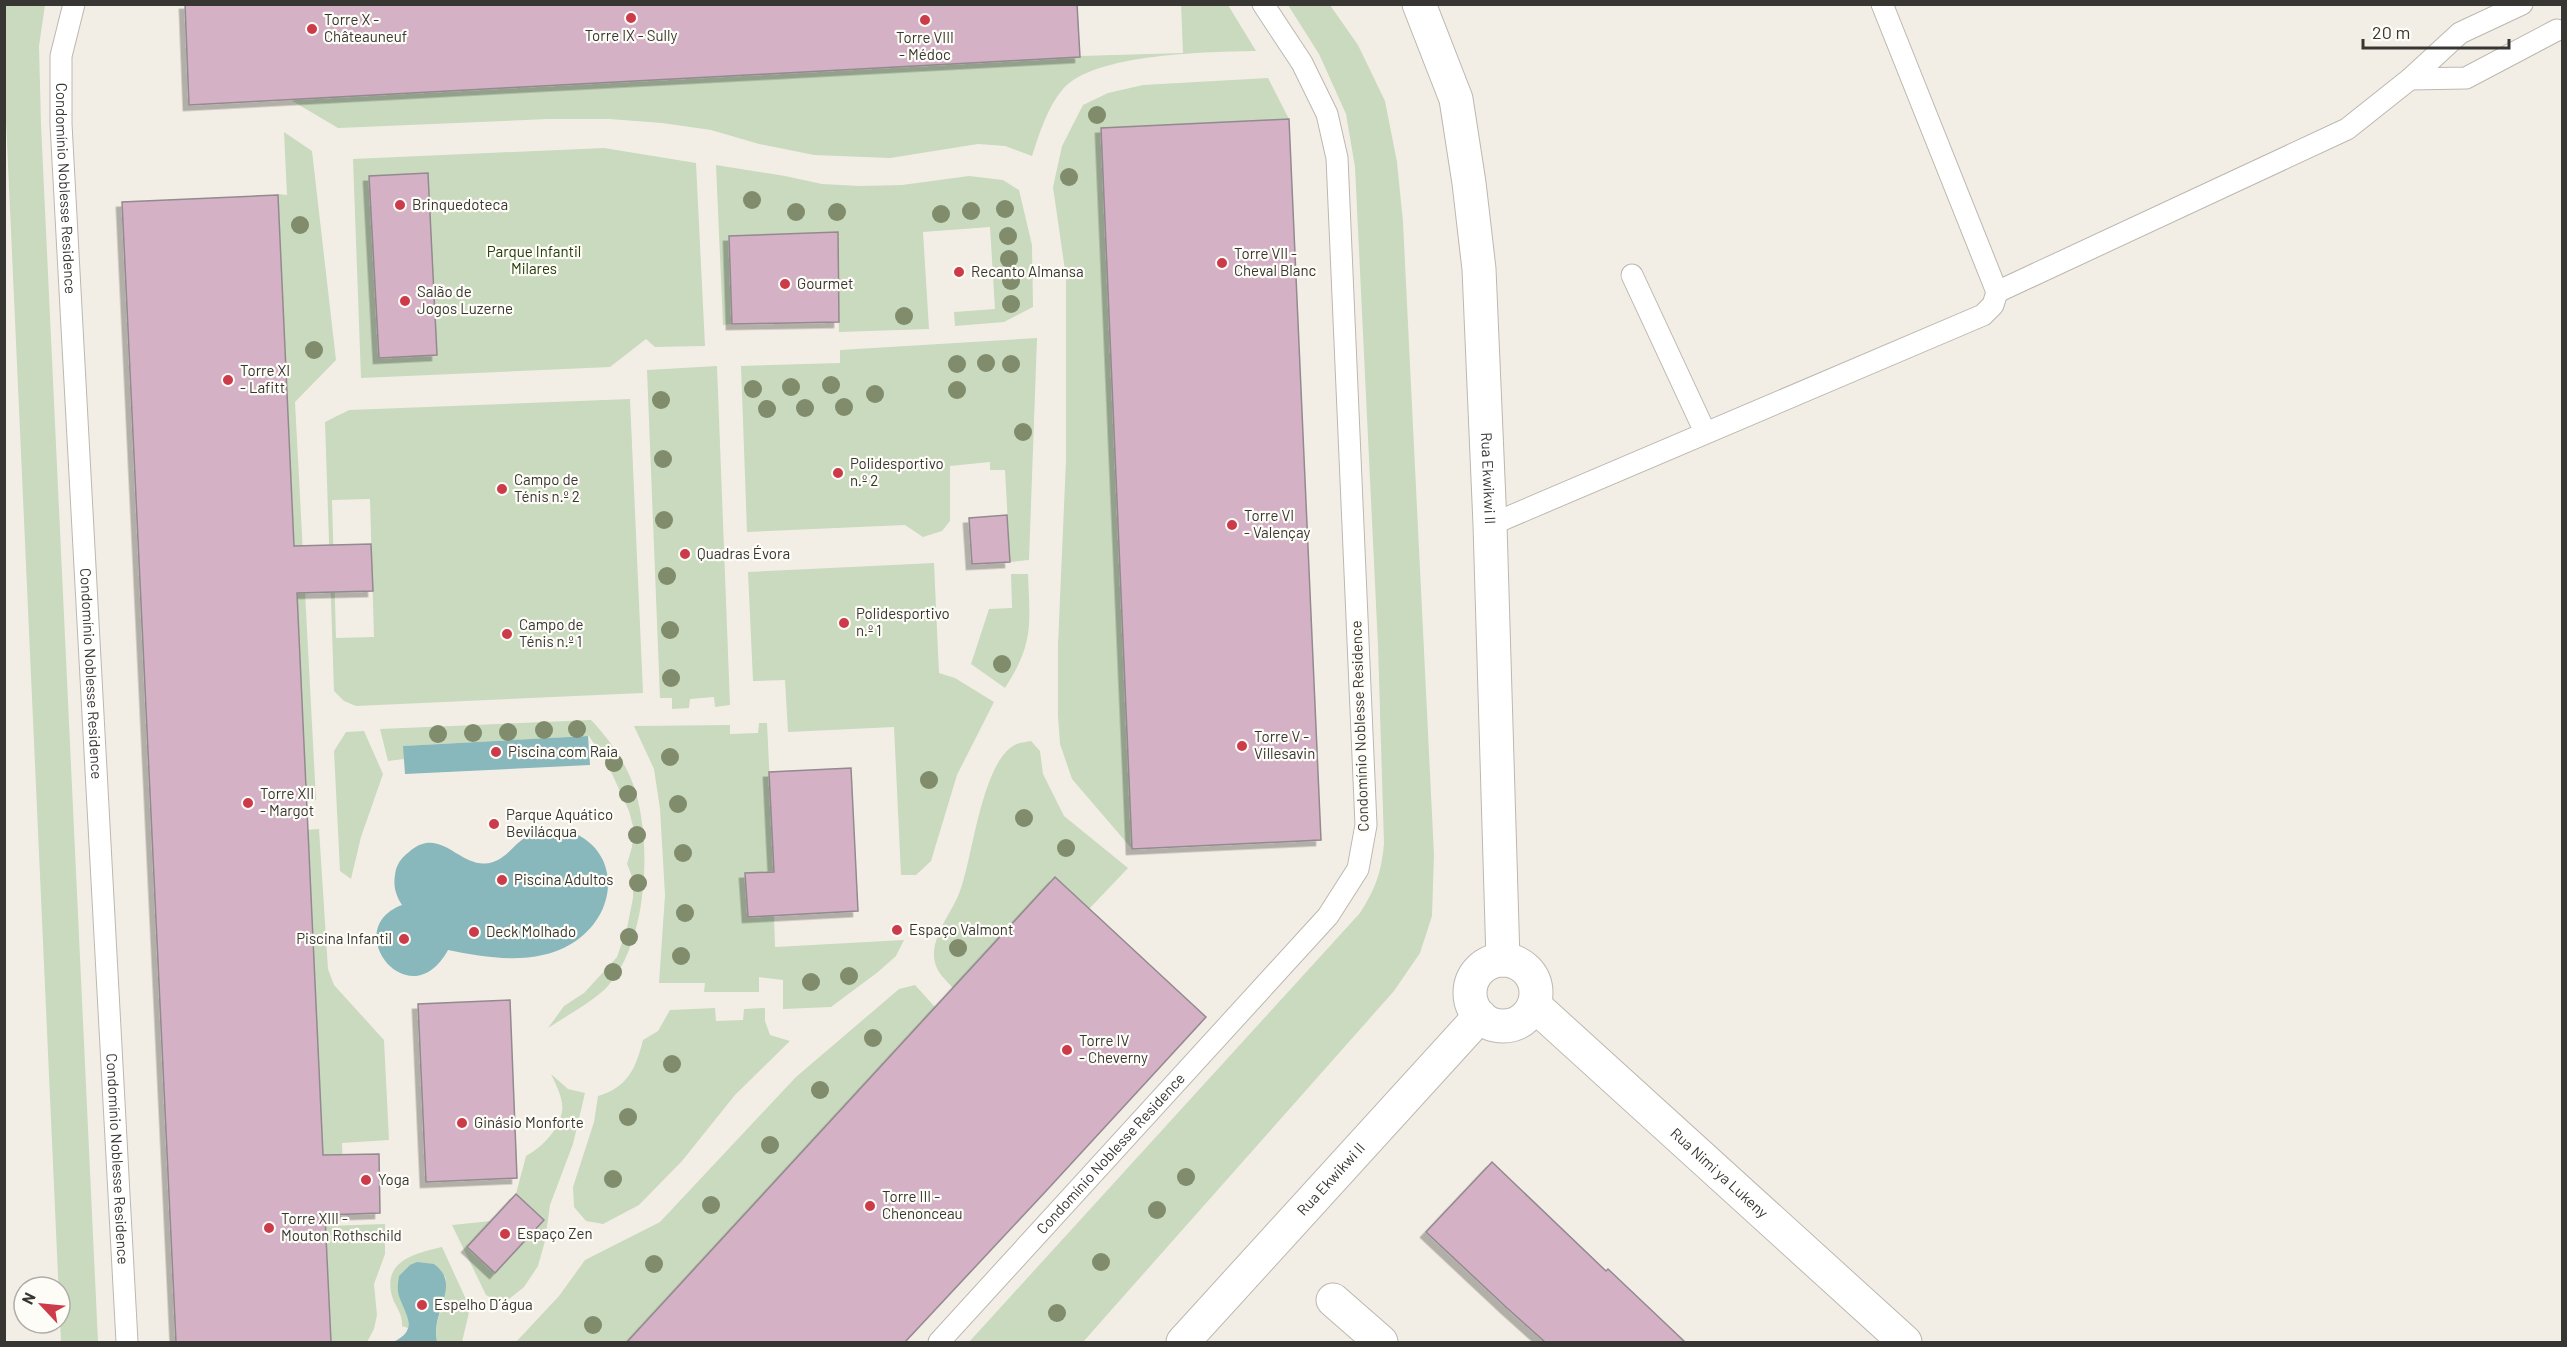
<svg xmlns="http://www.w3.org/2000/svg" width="2567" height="1347" viewBox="0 0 2567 1347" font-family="Barlow,sans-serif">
  <defs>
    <filter id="shadow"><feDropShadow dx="-5.5" dy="5.5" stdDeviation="0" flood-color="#0004"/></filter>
  </defs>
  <rect width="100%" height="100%" fill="#f3eee5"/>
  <path fill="#c9dabe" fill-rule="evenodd" d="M1181,4L1228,5L1256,51C1210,52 1094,53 1063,89C1047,108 1040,132 1032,156L1005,146L978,144L890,158L814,155L759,144L711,130L662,123L609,119H548L338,128L289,99L1080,56L1183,53Z
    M4,5H45L39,46L41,124L98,1342H61L5,98Z
    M1288,5H1330L1358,45L1385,101L1397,162L1403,222L1434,855L1432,916L1420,953L1394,991L1083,1342H969L1360,913C1376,888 1381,873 1384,844L1378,646L1355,167L1346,114L1319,54Z
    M1268,78L1289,119L1101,129L1132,849L1072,779L1060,744L1058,716V645L1066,460V277L1053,187L1062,146L1083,105L1108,93L1143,85Z
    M284,132L312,151L336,360L295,402L316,800L306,801L278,194L287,195Z
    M604,148L696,163L705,346L655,347L646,339L610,367L361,378L353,159Z
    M716,165L785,176L822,184L860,186L902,185L969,176L1003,180L1019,190L1032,245L1033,307L1004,322L955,326L954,312L995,309L990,227L923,232L929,329L839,332L837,232L730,236L732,324L723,325Z
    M1037,338L1029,560L1010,562L1005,470H990V462L950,466V521L942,531L923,537L905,525L747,532L741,366L840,363V350Z
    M717,366L730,705L715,707L714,697L690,699L689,708L672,709V698H660L647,370Z
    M630,399L643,693L356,706L344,701L334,691L325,422L349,410ZM370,499L374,637L336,638L332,500Z
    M934,563L939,673L955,678L994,702L957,775L931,861L916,875H901L894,727L788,732L785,680L753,681L748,572Z
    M1011,574H1028C1030,625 1034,643 1005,688L971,664L989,609L1012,608Z
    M591,720C609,739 624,760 633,784C653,839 648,941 608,986C594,1001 566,1016 548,1028L564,1006L584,993L617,957L627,928L633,898V879L627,864L632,847L634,830L629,811L608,765L589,736L404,746V759L388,761L380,729Z
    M759,723H767L774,872L745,874L748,916L774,915L775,947L904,940L896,956L878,972L831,1007L783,1009V980L759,977V992H704L705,983H659L665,895L660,809L654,769L634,726L730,725V734L758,733Z
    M364,731L383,774L361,837L351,879L340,871L334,751L346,732Z
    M1031,741L1040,751L1043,774L1064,816L1128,868L1089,909L1055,877L953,988C943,977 934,970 934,954C934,932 953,911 960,891C973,857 982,758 1017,744C1021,742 1027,742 1031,741Z
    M319,829L328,969L334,985L384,1040L389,1140L342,1143L343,1171L324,1191L306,830Z
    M915,985L935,1007L627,1342H516L559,1296L585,1260L660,1222L796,1077L899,989Z
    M715,1008L716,1021L743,1020L744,1009L765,1008V1021L770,1035L790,1041L735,1095L682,1161L639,1205L603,1224L586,1221L574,1207L573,1187L594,1122L598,1096C628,1087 636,1068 643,1040L658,1031L670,1010Z
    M551,1074L568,1089L585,1093L573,1144L550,1205L545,1241L538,1266L524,1287L509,1299L497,1301L486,1295L452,1225L491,1221L467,1247L495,1273L526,1156C542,1147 558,1131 562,1112C564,1099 556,1085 551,1074Z
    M385,1224V1254L374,1284L377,1315L374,1329L367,1342H331L326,1226Z
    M442,1247L470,1308L462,1342H437C432,1318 451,1298 445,1276L406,1309L409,1315L408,1328L402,1326C403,1313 395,1307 392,1296C382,1260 417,1253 442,1247Z"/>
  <path fill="#88b7bc" d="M588,736L590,765L405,774L403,746Z
    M557,828C622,840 623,913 571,944C534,966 488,958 448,950C410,1020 338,929 402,905C396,896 393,886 395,875C396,865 401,858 409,852C442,823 461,873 493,862C507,858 514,844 526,837C536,831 546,830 557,828Z
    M417,1262L434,1264C463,1286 430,1311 437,1342H393C420,1330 405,1314 399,1296C397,1289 398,1283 399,1276L410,1265Z"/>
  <path fill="#d5b1c6" stroke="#938a8f" stroke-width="1.5" filter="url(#shadow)" d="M185,4H1077L1080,57L189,105Z
    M1289,119L1321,840L1132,849L1101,128Z
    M428,173L437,355L379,358L369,176Z
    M278,195L294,546L371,544L373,591L297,593L323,1155L379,1154L380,1213L325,1215L331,1342H176L122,202Z
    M838,232L839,322L732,324L729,236Z
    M1007,515L1010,562L972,564L969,518Z
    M851,768L858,911L748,917L745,873L774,872L769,772Z
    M1055,877L1206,1017L1046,1191L905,1342H627Z
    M510,1000L517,1178L426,1182L418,1004Z
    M1492,1162L1606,1271L1608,1269L1685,1342H1545L1507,1308L1426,1232Z
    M516,1194L544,1220L495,1273L467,1247Z"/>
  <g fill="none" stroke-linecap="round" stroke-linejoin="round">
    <g stroke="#bcb8af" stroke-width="23">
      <g id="service">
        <path id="s1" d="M74,4L61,56V124L127,1342"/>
        <path d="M2410,79L2466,78L2557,30"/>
        <path d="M1632,275L1705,432"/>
        <path d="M1997,292L2347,129L2410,79L2460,33L2522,4"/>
        <path d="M1490,525L1983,315L1993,305L1997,292L1882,4"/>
        <path id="s2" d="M939,1342L1328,916L1358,869L1366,825L1337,158L1327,114L1302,63L1263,4"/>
      </g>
    </g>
    <g stroke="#bcb8af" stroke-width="35">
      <path id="minor" d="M1333,1300L1381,1342"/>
    </g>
    <g stroke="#bcb8af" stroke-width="35">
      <g id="tertiary">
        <path id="s3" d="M1419,4L1456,99L1469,183L1479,269L1490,525L1503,960"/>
        <circle cx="1503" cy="993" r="33"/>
        <path id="s4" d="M1534,1005L1905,1342"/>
        <path id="s5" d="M1183,1342L1480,1016"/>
      </g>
    </g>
    <use href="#service" stroke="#fff" stroke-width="21"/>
    <use href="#minor" stroke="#fff" stroke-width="33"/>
    <use href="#tertiary" stroke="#fff" stroke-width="33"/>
  </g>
  <g fill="#808c6b">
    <circle cx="1097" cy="115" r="9"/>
    <circle cx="1069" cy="177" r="9"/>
    <circle cx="752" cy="200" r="9"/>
    <circle cx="1005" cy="209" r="9"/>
    <circle cx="971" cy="211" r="9"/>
    <circle cx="796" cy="212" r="9"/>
    <circle cx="837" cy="212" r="9"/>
    <circle cx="941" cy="214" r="9"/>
    <circle cx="300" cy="225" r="9"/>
    <circle cx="1008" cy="236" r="9"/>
    <circle cx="1009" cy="259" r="9"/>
    <circle cx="1011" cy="281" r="9"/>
    <circle cx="1011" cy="304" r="9"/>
    <circle cx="904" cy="316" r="9"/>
    <circle cx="314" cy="350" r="9"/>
    <circle cx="986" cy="363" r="9"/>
    <circle cx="957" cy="364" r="9"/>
    <circle cx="1011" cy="364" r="9"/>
    <circle cx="831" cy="385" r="9"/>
    <circle cx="791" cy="387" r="9"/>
    <circle cx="753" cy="389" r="9"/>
    <circle cx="957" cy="390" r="9"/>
    <circle cx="875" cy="394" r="9"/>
    <circle cx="661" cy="400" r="9"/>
    <circle cx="844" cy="407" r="9"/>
    <circle cx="805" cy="408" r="9"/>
    <circle cx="767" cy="409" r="9"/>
    <circle cx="1023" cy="432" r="9"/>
    <circle cx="663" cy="459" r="9"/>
    <circle cx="664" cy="520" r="9"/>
    <circle cx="667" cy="576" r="9"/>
    <circle cx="670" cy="630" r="9"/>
    <circle cx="1002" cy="664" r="9"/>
    <circle cx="671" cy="678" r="9"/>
    <circle cx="577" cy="729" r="9"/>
    <circle cx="544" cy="730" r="9"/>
    <circle cx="508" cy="732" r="9"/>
    <circle cx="473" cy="733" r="9"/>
    <circle cx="438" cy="734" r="9"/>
    <circle cx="670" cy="757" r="9"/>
    <circle cx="614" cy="763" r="9"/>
    <circle cx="929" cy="780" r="9"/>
    <circle cx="628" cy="794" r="9"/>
    <circle cx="678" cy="804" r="9"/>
    <circle cx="1024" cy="818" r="9"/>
    <circle cx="637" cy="835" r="9"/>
    <circle cx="1066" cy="848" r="9"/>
    <circle cx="683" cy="853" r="9"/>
    <circle cx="638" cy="883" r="9"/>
    <circle cx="685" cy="913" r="9"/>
    <circle cx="629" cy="937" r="9"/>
    <circle cx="958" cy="948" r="9"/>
    <circle cx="681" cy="956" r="9"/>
    <circle cx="613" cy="972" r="9"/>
    <circle cx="849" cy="976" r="9"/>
    <circle cx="811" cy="982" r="9"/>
    <circle cx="873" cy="1038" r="9"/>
    <circle cx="672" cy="1064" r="9"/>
    <circle cx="820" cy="1090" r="9"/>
    <circle cx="628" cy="1117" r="9"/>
    <circle cx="770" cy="1145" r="9"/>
    <circle cx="1186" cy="1177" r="9"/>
    <circle cx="613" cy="1179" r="9"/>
    <circle cx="711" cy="1205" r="9"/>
    <circle cx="1157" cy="1210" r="9"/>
    <circle cx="1101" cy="1262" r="9"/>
    <circle cx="654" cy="1264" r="9"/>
    <circle cx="1057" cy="1313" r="9"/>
    <circle cx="593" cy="1325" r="9"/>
  </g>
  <g fill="#cb3b49" stroke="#fefcf6" stroke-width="2">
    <circle cx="631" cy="18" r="6"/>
    <circle cx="925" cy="20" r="6"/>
    <circle cx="312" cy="29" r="6"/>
    <circle cx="400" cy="205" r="6"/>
    <circle cx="1222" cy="263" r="6"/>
    <circle cx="959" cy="272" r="6"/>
    <circle cx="785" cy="284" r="6"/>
    <circle cx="405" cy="301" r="6"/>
    <circle cx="228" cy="380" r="6"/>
    <circle cx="838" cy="473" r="6"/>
    <circle cx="502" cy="489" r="6"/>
    <circle cx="1232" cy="525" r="6"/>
    <circle cx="685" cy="554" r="6"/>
    <circle cx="844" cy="623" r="6"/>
    <circle cx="507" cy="634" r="6"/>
    <circle cx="1242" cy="746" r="6"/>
    <circle cx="496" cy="752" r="6"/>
    <circle cx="248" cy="803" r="6"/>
    <circle cx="494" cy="824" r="6"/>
    <circle cx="502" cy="880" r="6"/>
    <circle cx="897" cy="930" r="6"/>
    <circle cx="474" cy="932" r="6"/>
    <circle cx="404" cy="939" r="6"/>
    <circle cx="1067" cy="1050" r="6"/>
    <circle cx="462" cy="1123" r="6"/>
    <circle cx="366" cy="1180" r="6"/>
    <circle cx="870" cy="1206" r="6"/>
    <circle cx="269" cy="1228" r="6"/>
    <circle cx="505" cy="1234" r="6"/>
    <circle cx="422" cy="1305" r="6"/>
  </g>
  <g text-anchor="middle" stroke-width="4.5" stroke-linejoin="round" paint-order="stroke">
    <g font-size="15" fill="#373632" stroke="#fefcf6" text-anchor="start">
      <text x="324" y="25">Torre X -<tspan x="324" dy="17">Châteauneuf</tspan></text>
      <text x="631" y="41" text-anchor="middle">Torre IX - Sully</text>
      <text x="925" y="43" text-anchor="middle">Torre VIII<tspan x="925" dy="17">- Médoc</tspan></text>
      <text x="412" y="210">Brinquedoteca</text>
      <text x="1234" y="259">Torre VII -<tspan x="1234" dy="17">Cheval Blanc</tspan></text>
      <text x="971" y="277">Recanto Almansa</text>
      <text x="797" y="289">Gourmet</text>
      <text x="417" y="297">Salão de<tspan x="417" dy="17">Jogos Luzerne</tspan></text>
      <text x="240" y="376">Torre XI<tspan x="240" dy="17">- Lafitt</tspan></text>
      <text x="850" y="469">Polidesportivo<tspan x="850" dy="17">n.º 2</tspan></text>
      <text x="514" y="485">Campo de<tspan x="514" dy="17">Ténis n.º 2</tspan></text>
      <text x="1244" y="521">Torre VI<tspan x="1244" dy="17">- Valençay</tspan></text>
      <text x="697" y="559">Quadras Évora</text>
      <text x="856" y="619">Polidesportivo<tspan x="856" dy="17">n.º 1</tspan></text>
      <text x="519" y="630">Campo de<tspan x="519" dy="17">Ténis n.º 1</tspan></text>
      <text x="1254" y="742">Torre V -<tspan x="1254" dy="17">Villesavin</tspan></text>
      <text x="508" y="757">Piscina com Raia</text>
      <text x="260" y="799">Torre XII<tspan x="260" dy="17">- Margot</tspan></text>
      <text x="506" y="820">Parque Aquático<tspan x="506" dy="17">Bevilácqua</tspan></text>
      <text x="514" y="885">Piscina Adultos</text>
      <text x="909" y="935">Espaço Valmont</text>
      <text x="486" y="937">Deck Molhado</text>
      <text x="392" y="944" text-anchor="end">Piscina Infantil</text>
      <text x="1079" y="1046">Torre IV<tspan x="1079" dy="17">- Cheverny</tspan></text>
      <text x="474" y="1128">Ginásio Monforte</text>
      <text x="378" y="1185">Yoga</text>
      <text x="882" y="1202">Torre III -<tspan x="882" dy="17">Chenonceau</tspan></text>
      <text x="281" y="1224">Torre XIII -<tspan x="281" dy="17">Mouton Rothschild</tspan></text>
      <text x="517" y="1239">Espaço Zen</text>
      <text x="434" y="1310">Espelho D´água</text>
    </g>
    <g font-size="15" fill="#373632" stroke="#fefcf6">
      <text dy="5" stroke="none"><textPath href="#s1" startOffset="186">Condomínio Noblesse Residence</textPath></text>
      <text dy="5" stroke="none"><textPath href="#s3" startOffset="483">Rua Ekwikwi II</textPath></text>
      <text dy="5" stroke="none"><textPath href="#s1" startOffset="672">Condomínio Noblesse Residence</textPath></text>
      <text transform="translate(1360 726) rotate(-92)" y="5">Condomínio Noblesse Residence</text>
      <text dy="5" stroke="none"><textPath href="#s2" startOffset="255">Condomínio Noblesse Residence</textPath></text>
      <text dy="5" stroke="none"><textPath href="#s1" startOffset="1158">Condomínio Noblesse Residence</textPath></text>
      <text dy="5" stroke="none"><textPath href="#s4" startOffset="250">Rua Nimi ya Lukeny</textPath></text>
      <text dy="5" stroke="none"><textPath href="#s5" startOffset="220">Rua Ekwikwi II</textPath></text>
    </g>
    <g font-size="15" fill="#223b08" stroke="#fefcf6">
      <text x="534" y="257">Parque Infantil<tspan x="534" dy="17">Milares</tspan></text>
    </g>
  </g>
  <rect width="2567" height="1347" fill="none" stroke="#373632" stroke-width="12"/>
  <g transform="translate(42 1305) rotate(296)"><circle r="28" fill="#fefcf6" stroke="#aeada8" stroke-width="1.5"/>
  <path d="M0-4.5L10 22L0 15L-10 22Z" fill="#cb3b49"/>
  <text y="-9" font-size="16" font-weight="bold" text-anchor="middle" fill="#373632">N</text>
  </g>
  <path d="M2363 39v9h146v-9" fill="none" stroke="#373632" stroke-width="3"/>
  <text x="2372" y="39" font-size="18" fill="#373632" stroke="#fefcf6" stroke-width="4.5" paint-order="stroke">20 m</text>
</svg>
